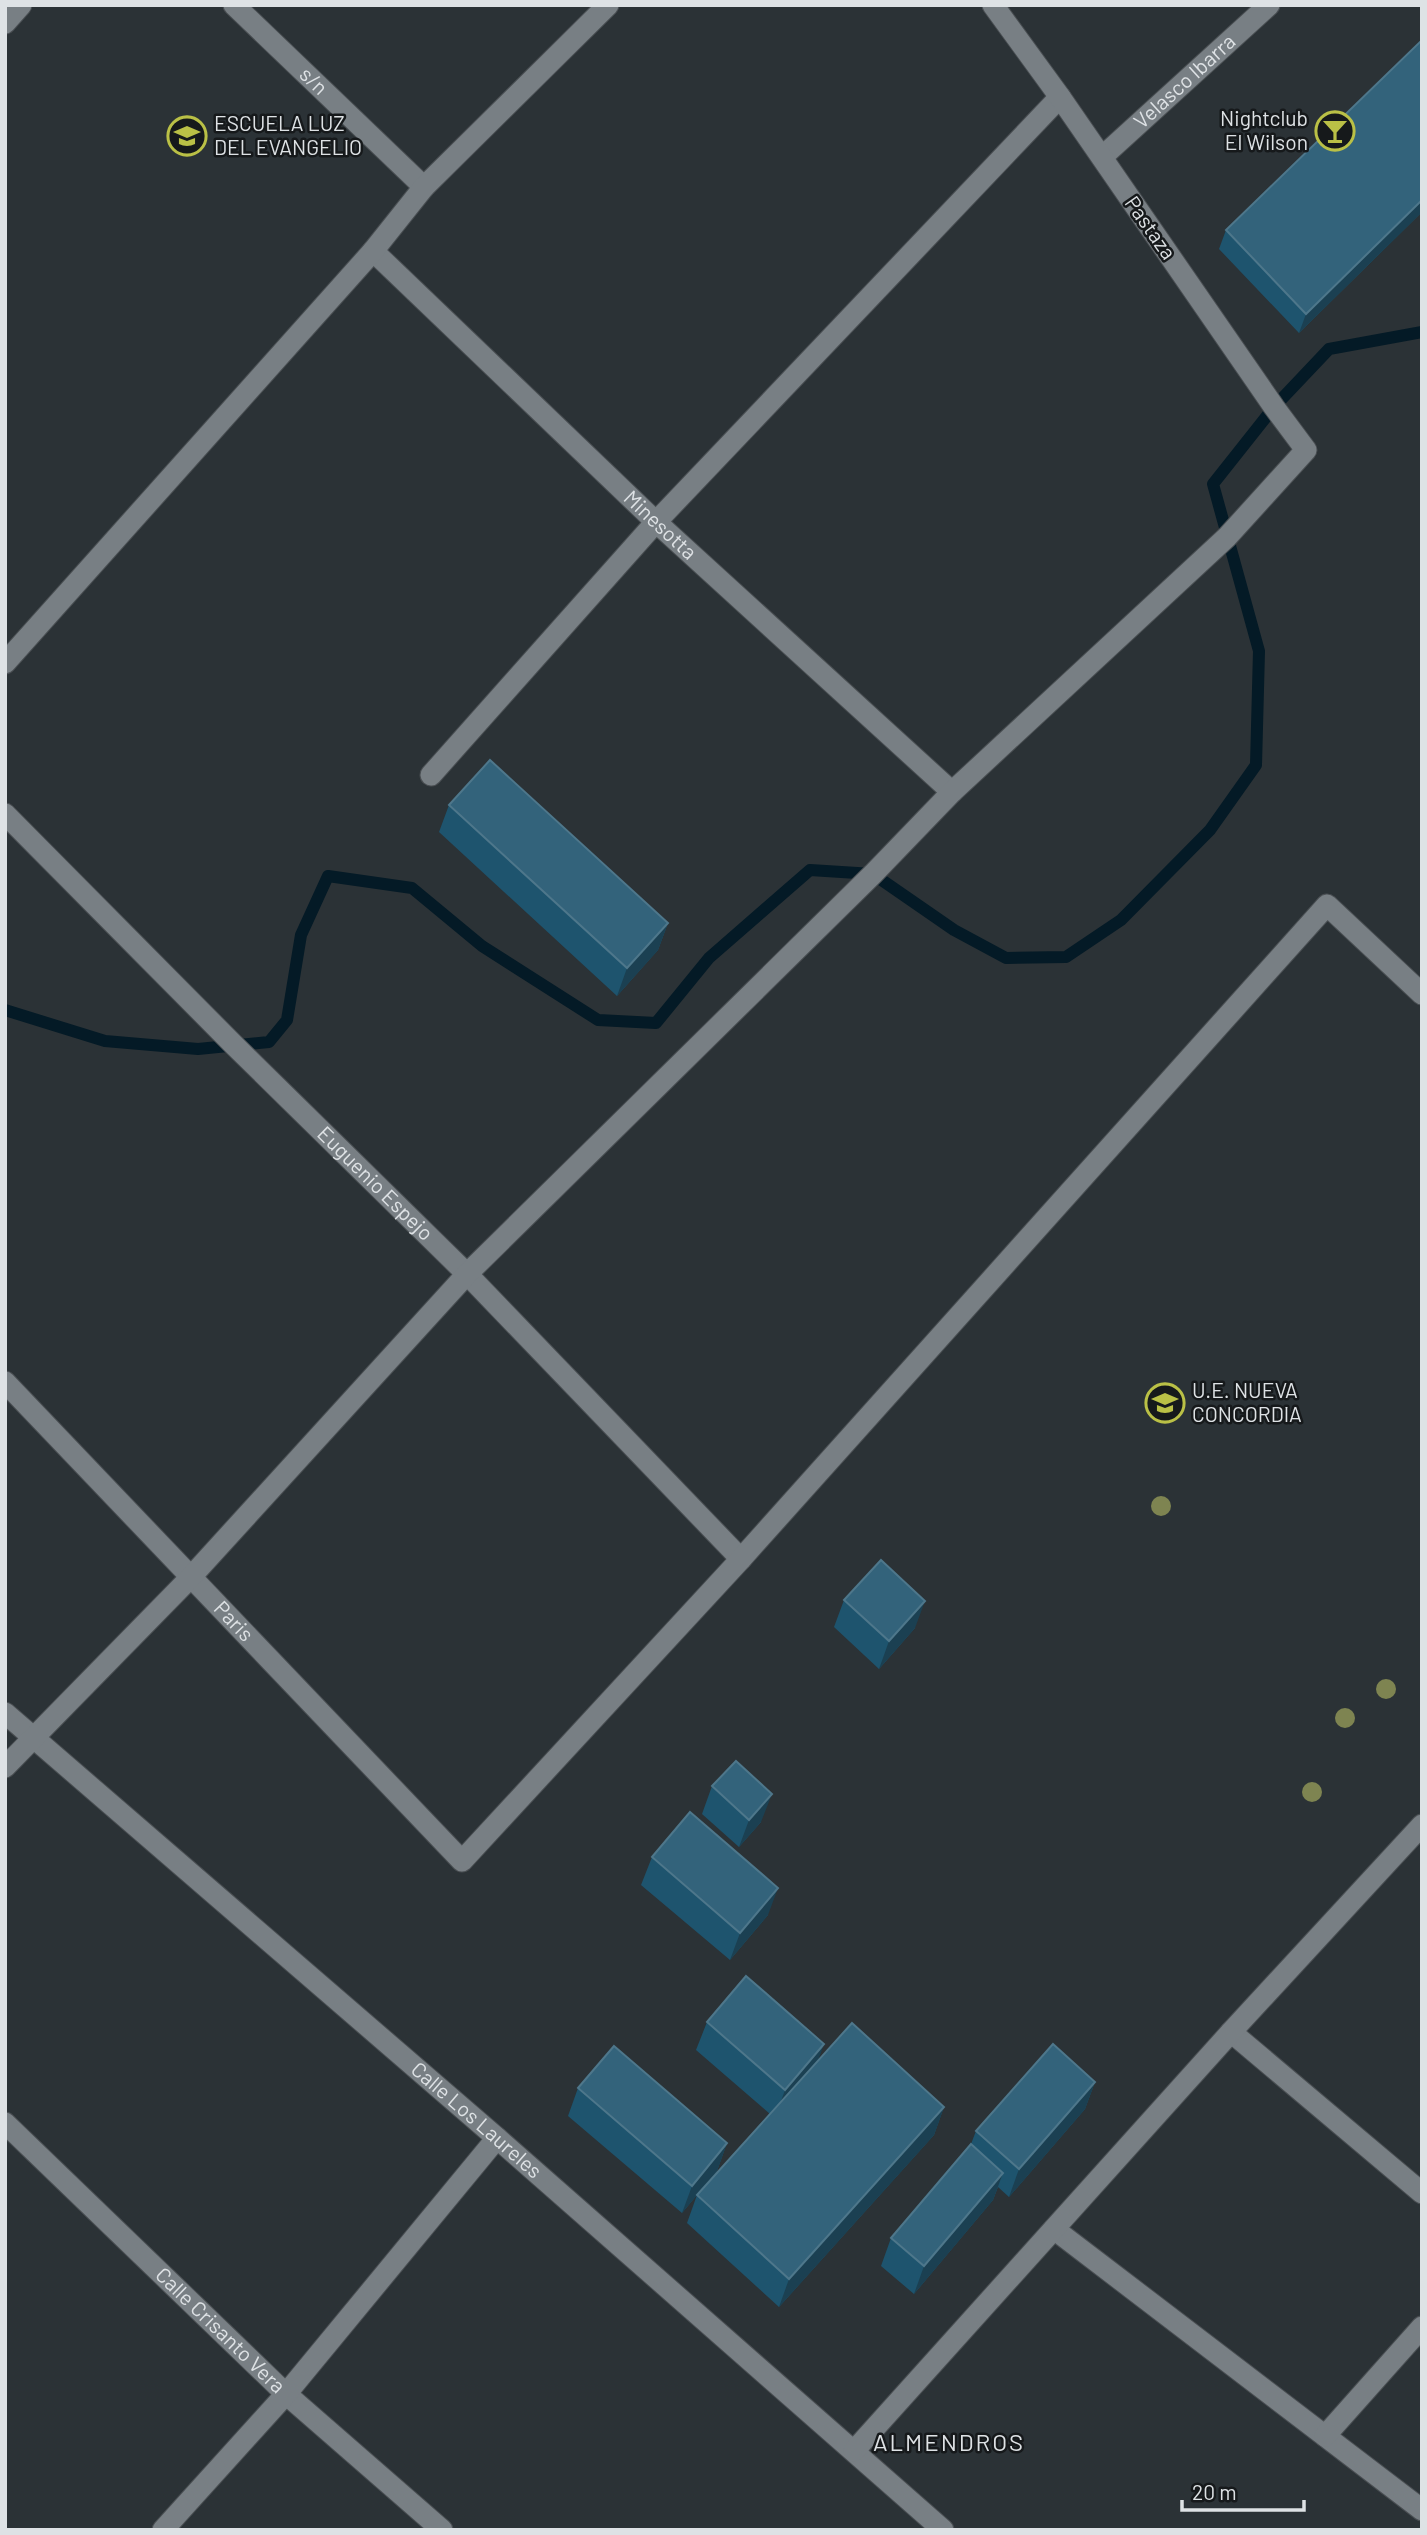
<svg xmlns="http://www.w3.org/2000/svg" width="1427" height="2535" viewBox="0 0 1427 2535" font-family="Barlow,sans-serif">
  <rect width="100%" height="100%" fill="#2b3236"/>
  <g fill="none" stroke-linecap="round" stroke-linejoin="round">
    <path stroke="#041a26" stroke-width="12" d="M5,1010L105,1041L198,1049L269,1042L287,1020L301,935L328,876L412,888L482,946L598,1020L656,1023L709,958L810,870L873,874L954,930L1006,958L1066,957L1121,920L1210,830L1256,765L1259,651L1213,484L1274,407L1329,349L1422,332"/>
    <g stroke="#494e52" stroke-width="23">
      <g id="street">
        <path id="s1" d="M234,5L424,187"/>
        <path id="s2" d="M1102,157L1269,5"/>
        <path id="s3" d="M373,251L656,522L952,792"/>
        <path d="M5,663L373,251L424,187L608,5"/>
        <path d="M431,775L656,522L1060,97"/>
        <path id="s4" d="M5,814L234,1045L467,1274L741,1559"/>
        <path id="s5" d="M5,1382L462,1861L741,1559L1327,905L1422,994"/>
        <path id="s6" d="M5,1713L497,2138L943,2530"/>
        <path d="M5,1767L190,1578L467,1274L873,874L952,792L1227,537L1306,450L1274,407L1060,97L993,5"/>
        <path d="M1231,2032L1422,2193"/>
        <path id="s7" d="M5,2123L286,2394L442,2530"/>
        <path d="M1054,2229L1422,2510"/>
        <path d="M1325,2436L1422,2327"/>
        <path d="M854,2451L1231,2032L1422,1825"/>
        <path d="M163,2530L286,2394L497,2138"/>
      </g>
    </g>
    <g stroke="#494e52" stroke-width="23">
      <path id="secondary" d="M5,23L21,5"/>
    </g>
    <use href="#street" stroke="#787f84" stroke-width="21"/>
    <use href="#secondary" stroke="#787f84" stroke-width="21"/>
  </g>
  <g fill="#7e8451">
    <circle cx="1161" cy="1506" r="10"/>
    <circle cx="1386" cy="1689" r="10"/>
    <circle cx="1345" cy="1718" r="10"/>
    <circle cx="1312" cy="1792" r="10"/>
  </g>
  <path fill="#1e546e" d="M1422,40V212L1299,333L1219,249L1226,230Z
    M449,805L668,923L658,950L617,996L439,832Z
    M844,1600L915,1628L879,1669L834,1627Z
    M712,1786L761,1822L739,1847L702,1814Z
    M652,1857L768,1915L730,1960L641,1885Z
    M707,2022L818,2060L944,2107L934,2135L779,2307L687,2223L697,2195L770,2114L696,2050Z
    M1095,2082L1085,2109L1009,2197L998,2187L993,2200L914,2294L881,2266L891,2238L971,2144L976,2131Z
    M578,2088L727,2143L717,2171L682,2213L568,2116Z"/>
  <path fill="#1b4052" d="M1422,200V212L1299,333L1306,314Z
    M668,923L658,950L617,996L627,968Z
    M925,1601L915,1628L879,1669L889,1641Z
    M772,1794L761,1822L739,1847L749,1820Z
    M778,1888L768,1915L730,1960L740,1933Z
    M824,2044L814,2072L775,2118L785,2090Z
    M1095,2082L1085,2109L1009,2197L1019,2169Z
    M944,2107L934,2135L779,2307L789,2279Z
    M727,2143L717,2171L682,2213L692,2186Z
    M1003,2173L993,2200L914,2294L924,2266Z"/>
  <path fill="#33637b" stroke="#4e778b" stroke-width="2" d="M1422,40V200L1306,314L1226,230Z
    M490,760L668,923L627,968L449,805Z
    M881,1560L925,1601L889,1641L844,1600Z
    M736,1761L772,1794L749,1820L712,1786Z
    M690,1812L778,1888L740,1933L652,1857Z
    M746,1976L824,2044L785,2090L707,2022Z
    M852,2023L944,2107L789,2279L697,2195Z
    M1053,2044L1095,2082L1019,2169L976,2131Z
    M614,2046L727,2143L692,2186L578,2088Z
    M971,2144L1003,2173L924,2266L891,2238Z"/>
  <defs>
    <g id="bar-ring" transform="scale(2.0125)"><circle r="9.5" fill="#16191b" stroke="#bac046" stroke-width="1.5"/><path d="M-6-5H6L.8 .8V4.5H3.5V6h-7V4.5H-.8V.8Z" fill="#bac046"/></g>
    <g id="school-ring" transform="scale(2.0125)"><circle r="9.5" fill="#16191b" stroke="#bac046" stroke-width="1.5"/><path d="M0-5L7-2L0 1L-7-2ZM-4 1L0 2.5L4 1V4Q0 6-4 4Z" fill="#bac046"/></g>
  </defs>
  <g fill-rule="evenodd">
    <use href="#bar-ring" x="1335" y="131"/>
    <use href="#school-ring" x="187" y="136"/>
    <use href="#school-ring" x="1165" y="1403"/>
  </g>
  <g text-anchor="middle" stroke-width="5" stroke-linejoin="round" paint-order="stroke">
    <g font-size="21" fill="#dee2e5" stroke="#16191b">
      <text dy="7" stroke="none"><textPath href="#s2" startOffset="112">Velasco Ibarra</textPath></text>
      <text dy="7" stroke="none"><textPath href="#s1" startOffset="110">s/n</textPath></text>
      <text transform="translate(1150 228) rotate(55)" y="7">Pastaza</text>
      <text dy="7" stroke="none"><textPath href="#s3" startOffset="397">Minesotta</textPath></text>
      <text dy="7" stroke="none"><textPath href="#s4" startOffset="523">Euguenio Espejo</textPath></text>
      <text dy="7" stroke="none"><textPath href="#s5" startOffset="331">Paris</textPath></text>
      <text dy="7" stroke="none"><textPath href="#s6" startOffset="623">Calle Los Laureles</textPath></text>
      <text dy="7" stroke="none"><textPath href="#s7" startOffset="299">Calle Crisanto Vera</textPath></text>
    </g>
    <g font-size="21" fill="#dee2e5" stroke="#16191b" text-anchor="start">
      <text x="1308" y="126" text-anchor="end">Nightclub<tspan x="1308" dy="24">El Wilson</tspan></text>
      <text x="214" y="131">ESCUELA LUZ<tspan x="214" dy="24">DEL EVANGELIO</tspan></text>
      <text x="1192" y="1398">U.E. NUEVA<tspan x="1192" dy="24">CONCORDIA</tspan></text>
    </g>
    <g font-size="24" letter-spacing="2" fill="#dee2e5" stroke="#16191b">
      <text x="949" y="2451">ALMENDROS</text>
    </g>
  </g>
  <rect width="1427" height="2535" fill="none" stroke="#dee2e5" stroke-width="14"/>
  <path d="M1182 2500v10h122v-10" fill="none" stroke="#dee2e5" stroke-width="3.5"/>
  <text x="1192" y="2500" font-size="21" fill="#dee2e5" stroke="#16191b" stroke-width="5" paint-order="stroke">20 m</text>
</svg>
